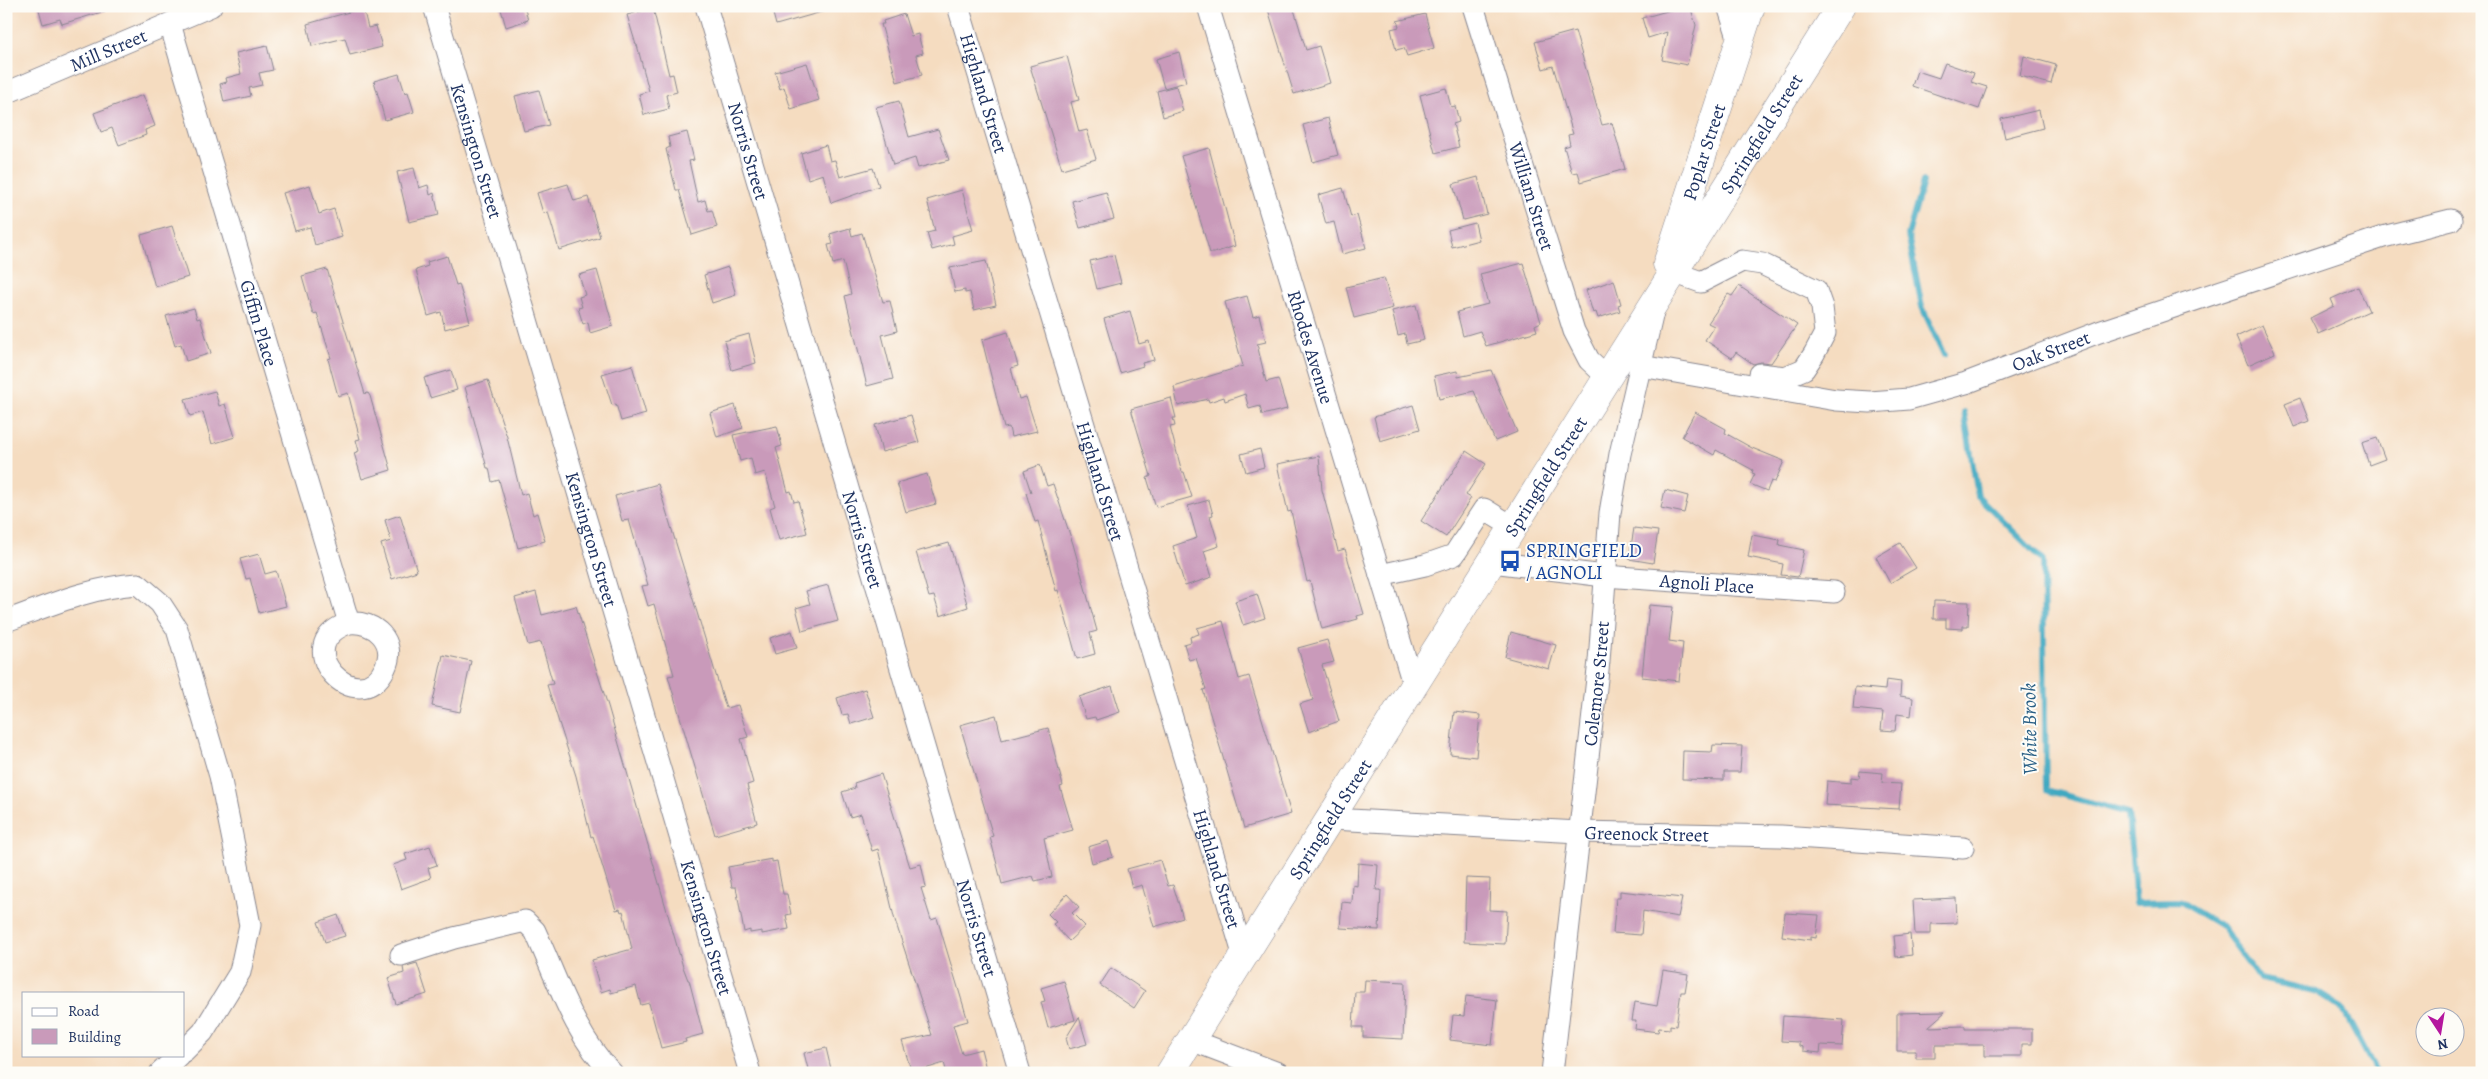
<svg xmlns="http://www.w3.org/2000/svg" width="2488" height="1079" viewBox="0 0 2488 1079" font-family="Alegreya,serif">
  <rect width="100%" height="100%" fill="#fdfcf7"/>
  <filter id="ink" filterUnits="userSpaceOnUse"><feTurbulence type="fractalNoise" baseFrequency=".02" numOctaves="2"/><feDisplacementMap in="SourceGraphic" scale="10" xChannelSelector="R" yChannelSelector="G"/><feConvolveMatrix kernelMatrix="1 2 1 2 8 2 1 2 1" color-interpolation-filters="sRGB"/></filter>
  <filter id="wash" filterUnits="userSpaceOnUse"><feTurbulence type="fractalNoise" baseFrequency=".0096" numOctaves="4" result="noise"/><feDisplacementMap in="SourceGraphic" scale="20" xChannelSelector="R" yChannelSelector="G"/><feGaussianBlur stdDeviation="1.12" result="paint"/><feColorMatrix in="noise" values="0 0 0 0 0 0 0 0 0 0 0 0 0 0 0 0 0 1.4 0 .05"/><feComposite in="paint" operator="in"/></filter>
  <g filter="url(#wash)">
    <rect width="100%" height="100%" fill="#f5dcc0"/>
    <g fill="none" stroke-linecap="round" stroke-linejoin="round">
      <path stroke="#41a9c1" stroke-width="6" d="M1923,182L1908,235L1922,307L1944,355
        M1964,412L1978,496L2043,561L2046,790L2128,813L2136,903L2181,902L2221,926L2260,979L2315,991L2342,1008L2377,1073"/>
    </g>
    <g id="blocks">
      <path fill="#c99aba" d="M38,6H105V11L62,24L60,19L43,24Z
        M500,6H524L528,20L506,27Z
        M771,6H824L825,11L776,25Z
        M1267,6H1293L1306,50L1319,46L1330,83L1294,94Z
        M1685,6H1690L1696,25L1687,65L1662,60L1667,32L1648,38L1642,18Z
        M363,8L368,28L376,26L382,47L350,55L345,38L312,46L307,24Z
        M653,8L669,75L673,74L677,92L666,95L669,109L644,115L639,94L649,91L637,45H636L627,15Z
        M904,14L911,36L918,34L923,53L916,55L922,75L897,82L881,24H884L883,21Z
        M1425,14L1434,48L1407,56L1404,48L1396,50L1391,29L1399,27L1397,21Z
        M1575,31L1602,125L1612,123L1625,169L1581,182L1578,172L1572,173L1564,147L1570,145L1568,135L1573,134L1553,66L1543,69L1535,42Z
        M267,46L273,70L259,73L262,85L249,88L251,96L224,102L220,84L227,82L226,78L241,74L236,53Z
        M1179,52L1186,82L1164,88L1156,59Z
        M1067,56L1079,100L1071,102L1079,132L1087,130L1096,159L1062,169L1030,66Z
        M2024,56L2056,65L2051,84L2020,76Z
        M807,63L819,100L791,109L784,87L780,89L775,72Z
        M1945,63L1974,73L1971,82L1987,87L1979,109L1912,86L1917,71L1939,78Z
        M399,74L405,93L408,92L414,112L385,120L374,81Z
        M1176,86L1183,111L1163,117L1157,91Z
        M1446,88L1451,107L1455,106L1459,122L1453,124L1459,147L1435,153L1420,95Z
        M539,90L549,125L524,131L515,96Z
        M143,95L155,126L145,130L146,135L119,145L112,128L101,132L94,113Z
        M899,101L909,137L938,129L949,160L918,168L915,158L893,165L876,107Z
        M2039,110L2043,128L2005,138L2001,119Z
        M1328,118L1338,155L1313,162L1303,125Z
        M687,132L694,160L689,161L698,202L705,200L708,211L712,210L717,227L692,235L679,190H676L666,149L670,147L668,137Z
        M826,145L830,161L835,160L840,177L873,168L879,186L831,203L823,174L808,179L801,153Z
        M1209,148L1235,246L1214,253H1210L1181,156Z
        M414,168L419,188L428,185L430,195L434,193L439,215L409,222L397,172Z
        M1478,177L1487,214L1463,220L1453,184Z
        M568,184L574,201L588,197L600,237L559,250L548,212L543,213L537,193Z
        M310,185L319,214L334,209L342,237L315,245L310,227L295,231L283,193Z
        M1343,188L1351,217L1357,215L1366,248L1342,254L1334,222L1326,224L1318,195Z
        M962,190L973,230L952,236L954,244L932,250L927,233L935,231L927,200Z
        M1106,192L1114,219L1080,228L1072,201Z
        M1475,223L1479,240L1452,247L1448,230Z
        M172,226L188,277L155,287L141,235Z
        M850,228L852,236L862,233L883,302L890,301L897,331L882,335L893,379L867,386L845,296L851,294L843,261L833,264L828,245L833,244L830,234Z
        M1114,255L1121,283L1097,289L1090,261Z
        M447,256L456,285L459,284L470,322L445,329L441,312L428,316L416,270L428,266L427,262Z
        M986,261L996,305L974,310L970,292L965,293V290L955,292L950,268Z
        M1523,263L1541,322L1535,325L1537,331L1486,346L1480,331L1463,336L1457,312L1488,304L1480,274Z
        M728,267L736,295L712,303L704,275Z
        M327,269L365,394L368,393L370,396L391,470L362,479L354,453L359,451L356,440L360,439L348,393L338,396L328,359L331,358L317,313L313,314L302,276Z
        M597,270L613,326L590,333L588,322L583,324L578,308L582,307L579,297L585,295L579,275Z
        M1384,278L1393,308L1354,318L1346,287Z
        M1614,280L1621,304L1618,305L1620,311L1598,318L1596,312L1593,313L1586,290Z
        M1739,286L1797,325L1771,363L1761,362L1753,364L1736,352L1732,358L1705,340L1714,326L1708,323L1728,294L1732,296Z
        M2358,287L2369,311L2318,334L2310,318L2334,306L2331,299Z
        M1247,296L1253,317L1259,315L1266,342L1257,344L1266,382L1278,379L1287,409L1262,415L1260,406L1249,409L1245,394L1225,401L1224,397L1209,402L1208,399L1178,406L1174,387L1243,366L1225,302Z
        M1416,305L1424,340L1407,344L1405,334L1398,336L1392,311Z
        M194,308L197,319L200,318L211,353L186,361L181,344L175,346L166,316Z
        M1130,311L1139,344L1149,341L1154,360L1142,363L1143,366L1120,373L1104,319Z
        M2262,325L2275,353L2248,365L2236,337Z
        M1008,332L1018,366L1011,368L1019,399L1026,397L1037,431L1011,437L1009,427L1004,428L982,340Z
        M749,334L756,363L732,370L724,341Z
        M632,365L646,414L621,421L616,404L612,405L602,374Z
        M451,370L457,390L430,398L424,378Z
        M1491,370L1517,432L1495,441L1474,391L1439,399L1434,376L1457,371L1458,377Z
        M488,380L507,437L521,495L527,493L533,515L537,513L545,541L518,548L499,480L492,482L489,468H487L465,387Z
        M215,391L219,406L225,404L235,437L212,444L203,412L190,416L185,399Z
        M1171,398L1176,418H1173L1175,426L1170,427L1182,472H1184L1192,497L1156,507L1147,478L1151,476L1131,409Z
        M2300,398L2309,421L2294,427L2285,404Z
        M735,405L743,428L717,437L710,413Z
        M1413,405L1420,429L1380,441L1374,417Z
        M1695,412L1726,429L1725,433L1752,448L1784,461L1775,482L1771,481L1767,491L1750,484L1755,474L1752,473L1753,470L1716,450L1714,455L1682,437Z
        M911,415L919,442L882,452L875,425Z
        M777,426L782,446L776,448L788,492L791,491L794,502L798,501L807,533L779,540L770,508L775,506L765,472L755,475L751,458L740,461L733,435Z
        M2377,438L2385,459L2369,465L2362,443Z
        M1260,449L1264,467L1246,472L1241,454Z
        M1466,451L1486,464L1466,495L1471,498L1446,537L1421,521Z
        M1319,456L1322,490L1338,551L1345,549L1364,614L1357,616L1358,619L1322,629L1310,581L1307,582L1291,511L1288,512L1277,464Z
        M1040,465L1047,486L1053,484L1073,544L1097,631L1090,633L1095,654L1077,659L1058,590L1056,591L1038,521L1035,522L1026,493L1031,492L1024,471Z
        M927,474L936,504L906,512L897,483Z
        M658,484L726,708L738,705L748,737L741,739L753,783L747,785L757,823L715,835L668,676L674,675L654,604L648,606L642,586L648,585L629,520L622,521L615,496Z
        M1665,490L1688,496L1684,513L1661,508Z
        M1209,500L1213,515L1210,516L1219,546L1204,551L1212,577L1185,586L1173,546L1197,538L1188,506Z
        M400,515L417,571L392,579L381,544L391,541L385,520Z
        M1634,528L1658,531L1653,563L1629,559Z
        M1752,535L1780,540L1779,545L1804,550L1798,577L1781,575L1783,564L1748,557Z
        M949,543L968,607L940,616L934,596L929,597L916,552Z
        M1900,543L1916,568L1890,583L1876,557Z
        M259,554L265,574L276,571L286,606L259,613L250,578L246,579L240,559Z
        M828,585L838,621L802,631L796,608L810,604L806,591Z
        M536,592L542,615L576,606L608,706L683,967L688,980H689L703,1034L685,1039L686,1042L661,1048L649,1003L641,1005L636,986L611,993L610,989L601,992L592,960L632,949L623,911L621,912L620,909L616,910L593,836L591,837L576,776L547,685L553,684L541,642L528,645L515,598Z
        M1257,594L1265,618L1243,625L1235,601Z
        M1934,601L1969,602L1968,626H1963V629L1946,628V619H1933Z
        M1649,605L1673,607L1669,641L1683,643L1679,681L1642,677Z
        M1223,621L1239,679L1249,676L1291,814L1244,828L1203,690L1206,689L1196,658L1189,660L1184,644L1191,642L1190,637L1199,634L1197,628Z
        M792,631L797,648L775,654L770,638Z
        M1511,632L1556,645L1549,669L1505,657Z
        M1327,640L1334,662L1322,665L1339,721L1309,732L1300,704L1313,700L1298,648Z
        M443,655L471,661L460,712L432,706Z
        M1886,680L1901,682L1900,696L1913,698L1911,716L1897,714L1895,731L1881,730L1883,712L1853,709L1855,687L1885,690Z
        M1112,686L1120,712L1096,720L1095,717L1086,719L1079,697Z
        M865,689L874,717L851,724L848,714L842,715L837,698Z
        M1454,712L1480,715L1476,757L1450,754Z
        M996,715L1002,740L1048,728L1063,786L1060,787L1073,830L1044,838L1052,877L1035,881L1033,876L1002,884L990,837L993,836L960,725Z
        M1713,745L1742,746L1740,772H1724V780L1682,779L1683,751L1712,752Z
        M1860,771L1883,773L1882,783L1901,784L1899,809L1825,805L1827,781L1851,783V777L1859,778Z
        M881,774L910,867L921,864L926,887L921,888L931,920L937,918L968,1021L953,1025L962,1054L981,1049L987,1073H947L944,1063L912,1073L902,1041L932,1035L894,917L878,849L872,851L861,814L850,817L842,792L855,788L854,783Z
        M1108,841L1113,857L1092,863L1088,847Z
        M430,846L437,865L428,868L431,878L401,889L393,865L407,860L405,854Z
        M772,859V862L777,861L783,894H787L791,914L786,915L789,929L762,934V931L750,933V930L744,932L736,887H732L728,867Z
        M1160,860L1168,886L1173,885L1183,918L1154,927L1142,885L1132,888L1127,869Z
        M1358,863L1378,865L1376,890H1381L1379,930L1340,928L1342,902L1352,903L1353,885L1357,886Z
        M1466,878L1490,879L1489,910L1507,911L1505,944L1464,942Z
        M1620,891L1682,898L1678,917L1643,911L1641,935L1613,933L1616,898H1620Z
        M1067,894L1079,907L1072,913L1085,926L1069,941L1053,924L1056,922L1048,914Z
        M1956,898L1957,923L1931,924V934H1915L1913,900Z
        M1785,913L1819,915L1816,938L1811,937V940L1782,936Z
        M338,915L345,936L325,942L318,922Z
        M1910,934L1912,955L1896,957L1894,936Z
        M417,963L427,994L396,1004L388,978L404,973L403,967Z
        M1111,968L1145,991L1134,1008L1100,985Z
        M1663,970L1688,974L1685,992H1681L1676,1026L1670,1025V1029L1659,1028L1658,1032L1635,1029L1636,1021H1632L1635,1002L1657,1006Z
        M1365,980L1405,982L1403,1039L1363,1037V1027H1353L1355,992H1364Z
        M1064,981L1075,1020L1048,1028L1041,1002L1045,1001L1041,988Z
        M1466,996L1497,1000L1492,1045L1450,1040L1453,1015L1464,1016Z
        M1945,1012L1928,1027L1965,1026V1029H2032V1044H2022V1056H1984V1045H1935V1058H1916V1051H1897V1013Z
        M1783,1016L1844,1020L1842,1046L1821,1045L1820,1053L1803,1051V1047L1799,1046V1042L1781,1041Z
        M1079,1017L1087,1044L1069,1049L1066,1038Z
        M826,1048L832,1073H809L804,1053Z"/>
    </g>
  </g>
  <g filter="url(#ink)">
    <use href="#blocks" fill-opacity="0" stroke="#88868f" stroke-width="1"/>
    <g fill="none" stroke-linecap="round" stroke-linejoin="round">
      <g stroke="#88868f" stroke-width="23">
        <g id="minor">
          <path id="s1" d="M434,6L750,1073"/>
          <path id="s2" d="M706,6L1020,1073"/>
          <path id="s3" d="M958,6L1244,957"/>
          <path id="s4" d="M1208,6L1414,687"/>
          <path id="s5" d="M1473,6L1574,331L1589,360L1607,377"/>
          <path d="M1728,6L1739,40"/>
          <path id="s6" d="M170,24L349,623C284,646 360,722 385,668C398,642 374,620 349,623"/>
          <path id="s7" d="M6,93L211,6"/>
          <path d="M1673,272L1701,282L1742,261L1762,264L1816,290L1822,307L1825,333L1814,354L1804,369L1785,377L1760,374"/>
          <path id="s8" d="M1641,366L1836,400L1870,402L1909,399L1966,383L2099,332L2383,237L2451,220"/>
          <path id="s9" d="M1492,562L1604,576L1834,592"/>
          <path d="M1380,575L1425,565L1454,555L1484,509L1513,527"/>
          <path d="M6,621C50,605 91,587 138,584L160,603L177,629L220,776L250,925L240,972L203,1032L184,1051"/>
          <path id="s10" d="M1331,819L1579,832L1781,836L1963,848"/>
          <path d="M401,955L454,938L525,921L535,931C557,979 574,1035 612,1073"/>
          <path d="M1191,1040L1278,1073"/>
          <path d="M160,1073L179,1055"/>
          <path id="s11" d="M1552,1073L1599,661L1610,513L1620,454L1653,312"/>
        </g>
      </g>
      <g stroke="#88868f" stroke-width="29">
        <g id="major">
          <path id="s12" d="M1667,264L1751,6"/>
          <path id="s13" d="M1170,1073L1841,6"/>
        </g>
      </g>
      <use href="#minor" stroke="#fff" stroke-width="21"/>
      <use href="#major" stroke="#fff" stroke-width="28"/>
    </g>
  </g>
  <defs>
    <g id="bus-bare" transform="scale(1.725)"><path d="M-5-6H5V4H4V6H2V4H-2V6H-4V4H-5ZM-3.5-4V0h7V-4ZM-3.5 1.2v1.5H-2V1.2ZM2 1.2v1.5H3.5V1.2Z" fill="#1a4fb4" stroke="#fdfcf7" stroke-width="2.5" paint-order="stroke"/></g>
  </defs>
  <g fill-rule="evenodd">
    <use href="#bus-bare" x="1510" y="561"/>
  </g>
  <g text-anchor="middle" stroke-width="4" stroke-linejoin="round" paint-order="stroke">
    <g font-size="19" fill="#1b2f5e" stroke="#fdfcf7">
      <text dy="7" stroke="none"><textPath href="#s7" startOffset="111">Mill Street</textPath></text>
      <text dy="7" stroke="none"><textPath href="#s3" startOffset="91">Highland Street</textPath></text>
      <text dy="7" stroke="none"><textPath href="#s13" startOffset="1110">Springfield Street</textPath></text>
      <text dy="7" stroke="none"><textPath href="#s1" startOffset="151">Kensington Street</textPath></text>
      <text dy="7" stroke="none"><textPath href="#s2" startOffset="151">Norris Street</textPath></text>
      <text dy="7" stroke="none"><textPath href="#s12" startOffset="118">Poplar Street</textPath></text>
      <text dy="7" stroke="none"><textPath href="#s5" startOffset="199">William Street</textPath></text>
      <text dy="7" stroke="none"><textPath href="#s6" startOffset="312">Giffin Place</textPath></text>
      <text dy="7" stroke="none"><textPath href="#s4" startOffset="356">Rhodes Avenue</textPath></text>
      <text dy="7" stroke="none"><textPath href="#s8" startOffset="421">Oak Street</textPath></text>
      <text dy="7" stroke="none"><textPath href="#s13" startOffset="705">Springfield Street</textPath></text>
      <text dy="7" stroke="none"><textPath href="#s3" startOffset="496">Highland Street</textPath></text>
      <text dy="7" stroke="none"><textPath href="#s1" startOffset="556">Kensington Street</textPath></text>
      <text dy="7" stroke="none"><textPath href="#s2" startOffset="556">Norris Street</textPath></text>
      <text dy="7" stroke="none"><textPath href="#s9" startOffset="216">Agnoli Place</textPath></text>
      <text dy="7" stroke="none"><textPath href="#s11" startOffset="392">Colemore Street</textPath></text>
      <text dy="7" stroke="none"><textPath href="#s13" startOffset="300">Springfield Street</textPath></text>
      <text dy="7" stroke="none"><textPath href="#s10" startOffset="316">Greenock Street</textPath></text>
      <text dy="7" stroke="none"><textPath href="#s3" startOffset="901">Highland Street</textPath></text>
      <text dy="7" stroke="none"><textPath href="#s1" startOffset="961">Kensington Street</textPath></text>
      <text dy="7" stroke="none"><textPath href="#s2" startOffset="961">Norris Street</textPath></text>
    </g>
    <g font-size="19" fill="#164399" stroke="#fdfcf7" text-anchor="start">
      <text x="1526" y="557">SPRINGFIELD<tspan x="1526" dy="22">/ AGNOLI</tspan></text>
    </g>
    <g font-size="20" font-style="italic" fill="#2a6086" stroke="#fdfcf7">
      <text transform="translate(2029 729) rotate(-91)" y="7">White Brook</text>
    </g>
  </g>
  <rect width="2488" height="1079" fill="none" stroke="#fdfcf7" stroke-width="25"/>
  <rect x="22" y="992" width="162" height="65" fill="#fdfcf7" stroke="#a3aaba"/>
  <rect x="32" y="1008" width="25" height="8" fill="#ffffff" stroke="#a3aaba"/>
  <text x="68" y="1016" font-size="15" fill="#1b2f5e">Road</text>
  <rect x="32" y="1029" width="25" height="15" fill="#c99aba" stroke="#a3aaba"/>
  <text x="68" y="1042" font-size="15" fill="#1b2f5e">Building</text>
  <g transform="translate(2440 1032) rotate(168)"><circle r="24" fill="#fdfcf7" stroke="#a3aaba"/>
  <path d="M0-4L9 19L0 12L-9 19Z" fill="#b5179e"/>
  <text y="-8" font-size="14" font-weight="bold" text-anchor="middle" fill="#1b2f5e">N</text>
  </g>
</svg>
